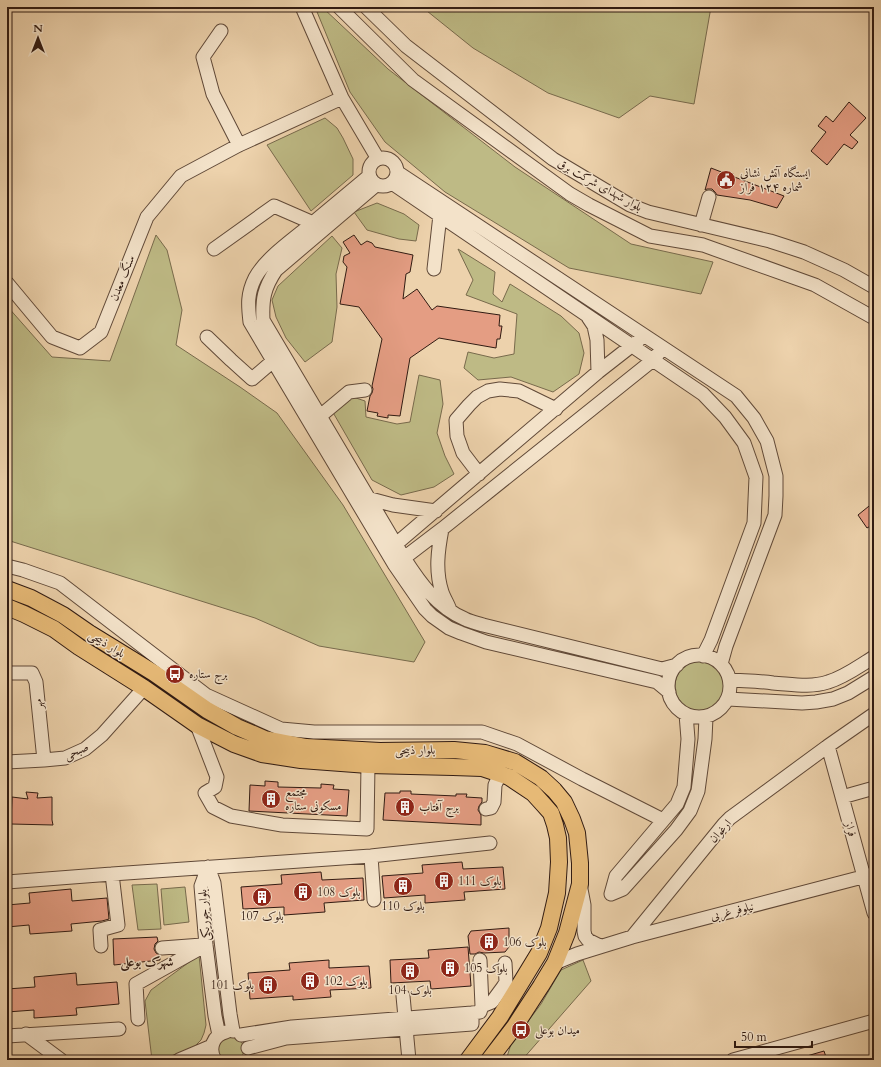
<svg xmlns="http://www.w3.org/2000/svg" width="881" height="1067" viewBox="0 0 881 1067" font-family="Cardo,Amiri,serif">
  <rect width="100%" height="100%" fill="#edd2ac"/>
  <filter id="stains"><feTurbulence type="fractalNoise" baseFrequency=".005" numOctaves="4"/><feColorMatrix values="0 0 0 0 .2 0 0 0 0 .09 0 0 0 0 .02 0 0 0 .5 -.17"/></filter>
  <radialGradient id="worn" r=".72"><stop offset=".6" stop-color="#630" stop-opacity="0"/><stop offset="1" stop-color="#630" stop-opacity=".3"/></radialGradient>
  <path fill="#beba85" stroke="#786a4c" d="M315,7H322L388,69L515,167L631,244L713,262L701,294L569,268L445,192L385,142L350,92Z
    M422,7H711L694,104L650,96L619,118L548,93L473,48Z
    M325,118L337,128L343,138L353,159V175L311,211L267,145Z
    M377,203L404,214L419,225L416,241L399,239L367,230L354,212Z
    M156,235L167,250L182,310L176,345L240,387L277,413L343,505L425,642L414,662L319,646L255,618L7,540V306L52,357L110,361Z
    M332,236L342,248L336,274L337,307L332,342L305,362L286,338L276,317L272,300L278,286Z
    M458,249L495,272L493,294L502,302L510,284L561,316L579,333L584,353L579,374L553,392L511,377L478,380L464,368L468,352L494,358L514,354L517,314L466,295L473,280Z
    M419,375L440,380L443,404L437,433L445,456L454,474L434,487L401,495L372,480L331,409L353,397L365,401L366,417L397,424L410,422Z
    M675 686a25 25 0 1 1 50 0a25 25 0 1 1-50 0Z
    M157,884L161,929L138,930L132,885Z
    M185,887L189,922L164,925L161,889Z
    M199,955L206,1025L204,1033L201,1040L194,1047L161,1060H152L145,1001L151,990Z
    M583,960L591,981L522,1060H506L511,1044L541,1004L561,970Z
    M235,1036C244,1043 248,1050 239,1060H221L216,1045L222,1037Z"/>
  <path fill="#e49d83" stroke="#311b12" d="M849,102L866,118L850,135L858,142L852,149L844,144L827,165L811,151L826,132L818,126L826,116L833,122Z
    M711,168L784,196L777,208L750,200L717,195L715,192L712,189H707L705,190Z
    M354,235L361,245L367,241L372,243L375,247L413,255L410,272L406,274L403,299L417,289L432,310L437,306L500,315L499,326H502L500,339H497L496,348L439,338L410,358L400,416L388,415V418L377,416L378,413L367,411L370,396L372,393L373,389L372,386L382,339L359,307L340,304L347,267L343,262L344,256L350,253L343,242Z
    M874,502V524L867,528L858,515Z
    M265,781L278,782V787L321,788V784L334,785L333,789L349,790L347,816L249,811L250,785L265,786Z
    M400,791H411V794L456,796V794H467L466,797L482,798V802L479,806L478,810L481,815V825L383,820L385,793H400Z
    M26,792L38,793L37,798L52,797V820L53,825L11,824L12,797L28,799Z
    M462,862L463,869L503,867L505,889L464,892L465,900L425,903V895L384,898L382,876L423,873L422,865Z
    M321,872L322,880L363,878L364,900L324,903L325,912L284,915V907L243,909L241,887L282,884L281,875Z
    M71,889L72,901L107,898L109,919L102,921L71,924L72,931L30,934L29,925L7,927V905L30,903L29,893Z
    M509,928V947L505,952L484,953L479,952L475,954H470L468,936L471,931Z
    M157,937L158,941L155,944L154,949L156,953L160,955V960L114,965L113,939Z
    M468,947L471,986L431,989L430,981L391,983L390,960L429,958L428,950Z
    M329,960V968L369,966L371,988L330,990L331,997L293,1000V996L250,999L248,973L290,970L289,963Z
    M76,973L77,985L117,982L119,1004L76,1008L77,1015L34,1018V1010L7,1012V989L35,987L34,977Z
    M824,1051L827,1060H800V1058Z"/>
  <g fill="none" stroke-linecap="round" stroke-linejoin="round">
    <g stroke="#604938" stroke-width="15">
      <path id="minor" d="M302,7L342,98L378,159
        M339,7L413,80L570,194L589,205L650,236L703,245L815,285L874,318
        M366,7L406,46L553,159L630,205L648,212L770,241L804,252L844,270L874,287
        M221,31L203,57L213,94L239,145
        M369 172a14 14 0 1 1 28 0a14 14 0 1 1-28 0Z
        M397,172L736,396L754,418L767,441L776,476V496L775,515L726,646L721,664
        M369,176C349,193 328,210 308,227C291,241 265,259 255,278C247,294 248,305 250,322L394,564L425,609L432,616L449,628L461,633L486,642L657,682L669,692
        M392,183L703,394L725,417L744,443L756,477L754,523L711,640L703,656
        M376,185L276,270C264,288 262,299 263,320L404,558C420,583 437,607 465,619C471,622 477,623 483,625L662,669L677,665
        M701,225L709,197
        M214,249L274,206L313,223L318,228
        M434,269L440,215
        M7,283L52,337L80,348L101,332L147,217L181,176L239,145L342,98
        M588,317L594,326L597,340L598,372
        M207,337L231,360L252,379L273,361L280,357
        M319,417L349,392L365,390
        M479,474L463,453L457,436L456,420L469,405L477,397L488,391L500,389L519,391L556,409
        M367,498L393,505L436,511
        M442,529C438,550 435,571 442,592C444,598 448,604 450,610
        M389,550L598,372L639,340
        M397,563L404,558L442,529L653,360L658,354
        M7,566L23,570L60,583L206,695L281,729L314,732H482L517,744L582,779L663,820
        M668 686a31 31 0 1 1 62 0a31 31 0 1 1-62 0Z
        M7,673H32L36,682L44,760
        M730,680C744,681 759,681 773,683C791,684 810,688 828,682C845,677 859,666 874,657
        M728,699L802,703L816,702L833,699L848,693L874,677
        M686,714L688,739L684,787L677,804L616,876L611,894L623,889L676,830L690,811L698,791L705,739L706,717
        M197,725L217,777L215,787L205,793L213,807L231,816L282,825L367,829L368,765
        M828,746L874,913
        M7,762L44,760L65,758L85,749L102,735L144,688
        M842,797L874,788
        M486,809L491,808L494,802L495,785L500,774
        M371,856L374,900
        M208,867L201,886L206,945L215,1016L219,1035
        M208,867L214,883L230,1014L233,1031
        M7,882L112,874L371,856L490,843
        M580,884L584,905V931L585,936L588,940L600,946
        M632,937L724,824L730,818L828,746L874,714
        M101,946L100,930L118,925L112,874
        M162,948L202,945
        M555,963L577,954L632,937L874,874
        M403,996L409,1060
        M482,1006L492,1002L503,987L506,982L505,963
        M472,1013L480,1012L482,1006L480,960
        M138,1019L136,984L206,945
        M26,1034L61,1060
        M241,1035L292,1027L472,1013V1024L286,1038L248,1048
        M7,1036L119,1029
        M179,1060L212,1046
        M215,1060C208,1049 213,1035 226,1032
        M733,1060L874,1021"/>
    </g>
    <g stroke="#311b12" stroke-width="18">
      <path id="major" d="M7,589L31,598L63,615L89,633L154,673L207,710L237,727L265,739L306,747L380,751L454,750L485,753L515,762L541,778L554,790L564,802L572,819L577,833L580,863V884L567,933L555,963L541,986L515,1026L489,1060
        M7,607L24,614L54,629L79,647L144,688L197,725L234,744L262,754L301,760L368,765L453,767L482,768L509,777L533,793L543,804L551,813L555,825L558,838L559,862L557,893L549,928L539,953L500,1017L468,1060"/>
    </g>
    <use href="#minor" stroke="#f3e2c9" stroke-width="13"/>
    <use href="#major" stroke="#e6b976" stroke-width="16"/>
  </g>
  <defs>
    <g id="civic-disc" transform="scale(1)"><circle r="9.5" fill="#8f2418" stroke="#f3e2c9"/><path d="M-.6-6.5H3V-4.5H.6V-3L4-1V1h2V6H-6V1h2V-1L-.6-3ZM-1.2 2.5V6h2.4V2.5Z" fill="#fff"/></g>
    <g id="bus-disc" transform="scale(1)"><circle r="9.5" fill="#8f2418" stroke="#f3e2c9"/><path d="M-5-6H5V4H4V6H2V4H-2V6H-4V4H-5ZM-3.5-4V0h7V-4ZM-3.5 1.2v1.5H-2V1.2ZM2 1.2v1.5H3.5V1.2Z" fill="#fff"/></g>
    <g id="building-disc" transform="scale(1)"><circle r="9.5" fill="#8f2418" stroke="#f3e2c9"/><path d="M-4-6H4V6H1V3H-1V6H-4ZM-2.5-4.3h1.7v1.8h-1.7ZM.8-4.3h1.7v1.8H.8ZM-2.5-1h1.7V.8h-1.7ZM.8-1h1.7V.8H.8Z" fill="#fff"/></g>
  </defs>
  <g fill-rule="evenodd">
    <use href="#civic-disc" x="726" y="180"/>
    <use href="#bus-disc" x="175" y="674"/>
    <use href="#building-disc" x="271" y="799"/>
    <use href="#building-disc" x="405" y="807"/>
    <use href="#building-disc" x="444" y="881"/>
    <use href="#building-disc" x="403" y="886"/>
    <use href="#building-disc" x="303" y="892"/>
    <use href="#building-disc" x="262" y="897"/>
    <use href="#building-disc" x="489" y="942"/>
    <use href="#building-disc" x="450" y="968"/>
    <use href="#building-disc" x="410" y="971"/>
    <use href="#building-disc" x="310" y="981"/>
    <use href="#building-disc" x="268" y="985"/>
    <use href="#bus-disc" x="521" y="1030"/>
  </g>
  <g text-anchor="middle" stroke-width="3" stroke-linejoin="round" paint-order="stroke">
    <g font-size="12" fill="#311b12" stroke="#f3e2c9" text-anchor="start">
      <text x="740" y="177">ایستگاه آتش نشانی<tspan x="740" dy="14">شماره ۱۲۴ فراز</tspan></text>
      <text x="189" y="678">برج ستاره</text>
      <text x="285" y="796">مجتمع<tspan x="285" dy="14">مسکونی ستاره</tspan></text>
      <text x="419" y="811">برج آفتاب</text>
      <text x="458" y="885">بلوک 111</text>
      <text x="317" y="896">بلوک 108</text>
      <text x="403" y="910" text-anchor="middle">بلوک 110</text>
      <text x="262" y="920" text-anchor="middle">بلوک 107</text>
      <text x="503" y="946">بلوک 106</text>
      <text x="464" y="972">بلوک 105</text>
      <text x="324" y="985">بلوک 102</text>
      <text x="254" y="989" text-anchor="end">بلوک 101</text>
      <text x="410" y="994" text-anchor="middle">بلوک 104</text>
      <text x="535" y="1034">میدان بوعلی</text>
    </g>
    <g font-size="12" fill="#311b12" stroke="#f3e2c9">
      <text transform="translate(600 185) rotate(29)" y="4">بلوار شهدای شرکت برق</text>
      <text transform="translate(122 278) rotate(-68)" y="4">سنگ معدن</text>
      <text transform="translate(107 644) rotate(32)" y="4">بلوار ذبیحی</text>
      <text transform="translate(38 704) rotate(-96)" y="4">مهر</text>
      <text transform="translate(415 750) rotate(-1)" y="4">بلوار ذبیحی</text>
      <text transform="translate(76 751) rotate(-24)" y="4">صبحی</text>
      <text transform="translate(851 829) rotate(74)" y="4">فراز</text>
      <text transform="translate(720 831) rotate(-48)" y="4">ارغوان</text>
      <text transform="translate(732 911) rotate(-14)" y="4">نیلوفر غربی</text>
      <text transform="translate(204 915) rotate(-94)" y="4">بلوار جوریکی</text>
    </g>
    <g font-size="13" font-weight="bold" fill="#311b12" stroke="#f3e2c9">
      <text x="147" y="966">شهرک بوعلی</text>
    </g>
  </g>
  <rect width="881" height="1067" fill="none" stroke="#edd2ac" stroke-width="24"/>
  <rect x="8" y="8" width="865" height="1051" fill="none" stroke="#311b12" stroke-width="2"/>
  <rect x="12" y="12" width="857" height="1043" fill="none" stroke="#311b12"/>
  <g transform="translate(38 38)" stroke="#f3e2c9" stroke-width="3" paint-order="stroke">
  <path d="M0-3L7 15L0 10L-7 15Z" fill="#311b12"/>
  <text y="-6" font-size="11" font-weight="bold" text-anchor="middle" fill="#311b12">N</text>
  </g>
  <path d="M735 1041v6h77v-6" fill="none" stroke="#311b12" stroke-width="2"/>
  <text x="741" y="1041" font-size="12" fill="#311b12" stroke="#f3e2c9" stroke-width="3" paint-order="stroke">50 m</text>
  <rect width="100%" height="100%" filter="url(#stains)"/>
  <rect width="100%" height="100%" fill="url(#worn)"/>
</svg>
